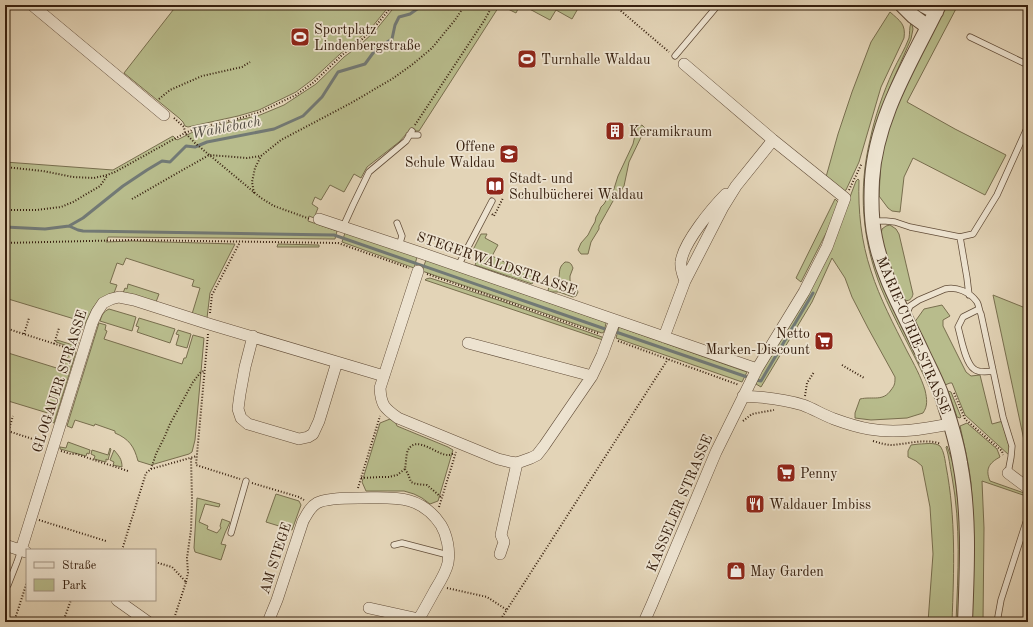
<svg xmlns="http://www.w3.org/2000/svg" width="1033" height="627" viewBox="0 0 1033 627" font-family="'Old Standard TT',serif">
  <rect width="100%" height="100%" fill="#e3d4b7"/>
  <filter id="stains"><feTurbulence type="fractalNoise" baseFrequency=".005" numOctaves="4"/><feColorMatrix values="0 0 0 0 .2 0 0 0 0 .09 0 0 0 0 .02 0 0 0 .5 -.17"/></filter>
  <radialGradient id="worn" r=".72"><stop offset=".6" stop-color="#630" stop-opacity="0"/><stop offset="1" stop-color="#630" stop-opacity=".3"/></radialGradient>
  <path fill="#b8bc8c" stroke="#786e4e" d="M177,5H390L372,27L356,41L340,54L312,80L296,92L259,110L238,116L188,127L185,126L183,122L179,118L124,73Z
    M396,5H520L516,13L500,5L419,131H409L399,142L367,167L361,178L354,174L344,192L330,185L321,200L315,197L312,204L318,208L314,218L309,216L308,221L337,231L335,239L108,237L106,242L131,241L235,244L210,293L207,318L192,314L200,288L192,286L194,280L126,258L123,265L117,263L110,283L117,285L114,293L99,300L93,308L82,330L79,329L81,321L5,298V162L113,170L173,136L177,140L197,130L260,115L284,105L316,84L344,57L360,45L375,31Z
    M522,5H580L572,19L556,10L550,20Z
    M945,5H958L907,102L955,129L1006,155L985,195L913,158L904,177L900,212L892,211L888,208L879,196L881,159L883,147L893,115L908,82Z
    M890,12C900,21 906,24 904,38L881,87L859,162L846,190L844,191L826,177L838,134L852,92L871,42Z
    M911,23L912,25L913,29L911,39L889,89L880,115L866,201L933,390L929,387C914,353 895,322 881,288C862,240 858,190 870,140C875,116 883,93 893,71C898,60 905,49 909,38C910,33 909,28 911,23Z
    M642,125L645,128L644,131L629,162L624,186C621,192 616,196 613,201C608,209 604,218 599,226V229L591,242L588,254H581L578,250L581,243L588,235L592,227L595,222L596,217L599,212L601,207L604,204L607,199L612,195L618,176L633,144L636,131L638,127Z
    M858,179L859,180C858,211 861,241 871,271C880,299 894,325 907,351C914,364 921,377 925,390C927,399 928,406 923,413L907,418L871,420L855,418V413L860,399C873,396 883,402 891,390C895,385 895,383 895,377L868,328L852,297L845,278L832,258L812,302L761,387L756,384L757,377L830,250L856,181Z
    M835,199L840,204V206L801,282L796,278Z
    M890,225L896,229L899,234L913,294C912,299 909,302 903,300L888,265L881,234L882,229L886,226Z
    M345,233L417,257L414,268L342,242Z
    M481,234H487L485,238L498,245L492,256L525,272L526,271L536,276L532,284L475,265L480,253L473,250Z
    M278,244L319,245V247H277Z
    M426,260L605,322L606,323L604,332L602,333L422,271Z
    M565,262C570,262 571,263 573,268L570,276V280L571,284L575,286L578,292L576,296L573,297L559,292H551L548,291L549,286C551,284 555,283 557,281C562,275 556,269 565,262Z
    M430,278L501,301L602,337L603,340L425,280L426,279Z
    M128,284L159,294L156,302L123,293L125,288L127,289Z
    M993,295L1028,309V459Z
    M942,305L950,316L943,320V326L966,372L971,376L980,375L992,424L1003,421L1011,454L1009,455L965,415L952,383H950L945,385L914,323L924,309Z
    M109,309L136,317L132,331L100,321C102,315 103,312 109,309Z
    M139,318L175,329L170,343L137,332L139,327L136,326Z
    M99,323L106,325L105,330L107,331L104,339L182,364L184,358H186L193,335L204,338L195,440L192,452L189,454L151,465L138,461C134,446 129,439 115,433V431L95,424L94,426L75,420L72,428L67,426Z
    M619,327L747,372L742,382L616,338Z
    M178,330L191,334L187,348L176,345L179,335L176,334Z
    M76,339L79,340L76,349L56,342L57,340L73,345Z
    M70,351L76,352L54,423L49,421L51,414L5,400V352L63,370Z
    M948,391L951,392L961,417L960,418L957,417Z
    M390,419L395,421L397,426L448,447L453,450L438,501L430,504L422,498L414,494L404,491H366L362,482L380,423Z
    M967,423L997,449L1000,457C989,463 985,469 990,481L1024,493L1023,495L982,481L984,528L983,622H971C972,576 975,529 971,483C969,464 964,445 960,426Z
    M68,442L90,450L89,454L87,453L86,456L60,449V447L66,448Z
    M919,444C925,444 935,442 940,446C944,451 945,460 946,466C956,518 954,570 952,622H928L933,554L930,507L922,466L916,461L908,457V451L911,445Z
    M947,446L952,460L954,469L961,525L959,622H956C958,574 961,525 952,477C950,467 949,456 946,447Z
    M110,448L111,449L108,460L106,459V462L94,459L95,456L91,454L92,450L108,455Z
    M114,450C119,456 122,459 122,467L113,465L114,462L110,460Z
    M276,494L299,501L301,505L292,530L266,522Z
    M197,498L220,504L219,507L205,504L199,522L208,526L207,529L217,533L221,528L220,526L222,519L230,522L225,533L221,544L226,545L221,560L195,552L194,548Z"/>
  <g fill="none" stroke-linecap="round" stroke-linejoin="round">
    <path stroke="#727975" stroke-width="3" d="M69,226L78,230L83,231L334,235L608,330
      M5,227L45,229L69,226L83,218L123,186L147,170L162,161L170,162L186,146L195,147L207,142L274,129L303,116L322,97L338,72L365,64L376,49L392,39L395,25L399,17L410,14L423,5
      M613,331L750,378
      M755,380L761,381L813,293"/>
    <g stroke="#624d39" stroke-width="7">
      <path id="service" d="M970,37L1028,65
        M675,56L718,5
        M409,135H418
        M873,221H886L895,222L910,227L960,237L973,234L997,195L1028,126
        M397,223L402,236L399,246
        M343,227L353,205L369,172L406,141L412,131
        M960,237L967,278L969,295
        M458,266L468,247L492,201
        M979,309L963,317L958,327C961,337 965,363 974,369C979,373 987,372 993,371
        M906,315L910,306L919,300L945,289C956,286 970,292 977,302C979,305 979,311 981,314L1003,417L1012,446L1011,457L1008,473
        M231,533L246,481
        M394,545L402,543L448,555
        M5,584L8,585L17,562L21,550
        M997,622L1001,600L1028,516"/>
    </g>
    <g stroke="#624d39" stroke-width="12">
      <path id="minor" d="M32,5L164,115
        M319,219L424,254L757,369
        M418,271L380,388C381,405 384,408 398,418L498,459L510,462L517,463L531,458L537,455L544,446L592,376L602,355L615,320
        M685,281C683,275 680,268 681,262C683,243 712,208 726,194
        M253,336L245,367L240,394L238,409L241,418L248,424L299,439L308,437L313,434L319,421L337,362
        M664,337L685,281L723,207L736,186L773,140
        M468,343L592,376
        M743,396C764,397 783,399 803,405C814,409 823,415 834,419C845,423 857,427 869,429C896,434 924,429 950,424
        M1008,473L1028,488
        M5,545L26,552
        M21,550L92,323L97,312L103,303L111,299L119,297L134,300L209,324L384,376
        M500,554L504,542L501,535L517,463
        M117,600L148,622
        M369,608L419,619
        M268,622L277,600L303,521C307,514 310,507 317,503C326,498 349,498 359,498C392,498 420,493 441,525C447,535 450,550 448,563C446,572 440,582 435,590C429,601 423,612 417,622
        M644,622L652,604L716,452L757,369L804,292L827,247L845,198L773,140L684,64"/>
    </g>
    <g stroke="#624d39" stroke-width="16">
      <path id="tertiary" d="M902,5L913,16L928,27
        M923,5L936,12
        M939,5C912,61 876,116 872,180C871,199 871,220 875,238C883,279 905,315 922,352C928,365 935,378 940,391C948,414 956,438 960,463C970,515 967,569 965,622"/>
    </g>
    <path stroke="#37200f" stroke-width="2" stroke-dasharray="1 2" stroke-linecap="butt" d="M614,5L669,52
      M159,99L170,90L202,76L242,67L250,62
      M174,118L184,127L185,133L195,143L261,198L274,206L310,219
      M415,125L484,21L493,5
      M5,167L43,171L73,177L94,178L107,175L115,172L185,133L197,128L237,119L260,112L296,95L314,82L342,55L358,43L373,29L393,5
      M849,190L862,163
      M254,193L252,182L255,168L261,156
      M132,199L209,155L247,158L261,156L281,140L351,103L392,79L413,64L432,48L455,20L465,5
      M5,210H36L61,207L73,202L100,186L107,176
      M492,214L494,216L503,198
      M5,243L131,240L338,243L409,268
      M427,274L600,334
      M210,313L212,295L240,242
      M5,328L74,350
      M24,334L29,318
      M208,334L196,465L240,479
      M618,341L739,385
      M54,344L59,328
      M842,365L864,378
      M954,393L965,419L1002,451L1003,455
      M805,396L807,383L814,372
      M743,421L752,414L774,410
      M8,431L45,443
      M873,441C880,443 886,445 892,445C908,444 925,438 941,444
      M5,442L13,416
      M61,451L71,454H76L128,471
      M151,469L156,454L165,436L170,424L193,382L200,373L204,371
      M405,469L408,474L411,482L416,484L427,485L442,498
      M361,478L381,477H389L397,475L405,469C406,464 406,454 408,450C417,434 437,456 449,455C450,455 455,453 455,453
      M252,483L299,497L304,500
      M358,488L380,416
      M439,507L456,452
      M39,520L106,541
      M122,550L146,473L151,469L197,456
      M155,562L172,567L186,582L173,622
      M186,582L188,573L187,558L191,530L192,499L191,458
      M447,588L487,597L507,610
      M14,622L27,582
      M63,622L71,600
      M499,622L668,359"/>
    <use href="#service" stroke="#ede3d0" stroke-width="5.5"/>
    <use href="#minor" stroke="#ede3d0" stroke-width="11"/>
    <use href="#tertiary" stroke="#ede3d0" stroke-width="14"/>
  </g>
  <defs>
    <g id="stadium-square" transform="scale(1)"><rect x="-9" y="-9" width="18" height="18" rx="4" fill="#8f2418" stroke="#ede3d0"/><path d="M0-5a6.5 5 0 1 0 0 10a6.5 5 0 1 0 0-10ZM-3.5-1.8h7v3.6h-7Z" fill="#fff"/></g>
    <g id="building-square" transform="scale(1)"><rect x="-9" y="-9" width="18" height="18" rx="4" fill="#8f2418" stroke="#ede3d0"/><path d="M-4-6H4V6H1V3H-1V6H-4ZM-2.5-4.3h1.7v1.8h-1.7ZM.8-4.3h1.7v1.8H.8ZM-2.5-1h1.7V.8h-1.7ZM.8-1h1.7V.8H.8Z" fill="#fff"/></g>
    <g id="school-square" transform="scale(1)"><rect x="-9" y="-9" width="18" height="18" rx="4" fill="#8f2418" stroke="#ede3d0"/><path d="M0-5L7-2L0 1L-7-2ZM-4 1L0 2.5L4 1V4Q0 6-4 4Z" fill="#fff"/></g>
    <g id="library-square" transform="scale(1)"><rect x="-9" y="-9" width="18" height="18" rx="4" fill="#8f2418" stroke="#ede3d0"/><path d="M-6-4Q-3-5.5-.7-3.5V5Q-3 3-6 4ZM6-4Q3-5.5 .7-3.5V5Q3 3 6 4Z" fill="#fff"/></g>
    <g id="supermarket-square" transform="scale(1)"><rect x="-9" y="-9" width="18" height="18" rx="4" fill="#8f2418" stroke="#ede3d0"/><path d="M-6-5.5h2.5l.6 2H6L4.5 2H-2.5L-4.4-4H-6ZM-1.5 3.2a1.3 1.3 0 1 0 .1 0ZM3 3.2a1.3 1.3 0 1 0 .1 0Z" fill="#fff"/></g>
    <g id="restaurant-square" transform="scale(1)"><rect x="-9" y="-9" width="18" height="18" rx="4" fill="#8f2418" stroke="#ede3d0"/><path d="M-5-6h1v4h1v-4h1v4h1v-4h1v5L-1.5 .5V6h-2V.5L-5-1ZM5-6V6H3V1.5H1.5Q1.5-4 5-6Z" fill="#fff"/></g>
    <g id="shop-square" transform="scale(1)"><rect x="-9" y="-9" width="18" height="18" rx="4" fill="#8f2418" stroke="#ede3d0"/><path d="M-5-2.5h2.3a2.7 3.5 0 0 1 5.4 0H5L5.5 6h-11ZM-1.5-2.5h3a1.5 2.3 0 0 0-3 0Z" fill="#fff"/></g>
  </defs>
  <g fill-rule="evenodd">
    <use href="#stadium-square" x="300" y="37"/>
    <use href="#stadium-square" x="527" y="59"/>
    <use href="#building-square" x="615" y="131"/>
    <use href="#school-square" x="509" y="154"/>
    <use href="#library-square" x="495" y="186"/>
    <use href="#supermarket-square" x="824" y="341"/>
    <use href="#supermarket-square" x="786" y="473"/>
    <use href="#restaurant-square" x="755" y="504"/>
    <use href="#shop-square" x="736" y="571"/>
  </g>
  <g text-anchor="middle" stroke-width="3.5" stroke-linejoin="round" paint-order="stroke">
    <g font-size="14" fill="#37200f" stroke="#ede3d0" text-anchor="start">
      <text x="314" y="34">Sportplatz<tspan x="314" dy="16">Lindenbergstraße</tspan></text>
      <text x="541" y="64">Turnhalle Waldau</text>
      <text x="629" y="136">Keramikraum</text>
      <text x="495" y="151" text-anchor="end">Offene<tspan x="495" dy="16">Schule Waldau</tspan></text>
      <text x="509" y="183">Stadt- und<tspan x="509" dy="16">Schulbücherei Waldau</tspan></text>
      <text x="810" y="338" text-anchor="end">Netto<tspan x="810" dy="16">Marken-Discount</tspan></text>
      <text x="800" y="478">Penny</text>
      <text x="769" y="509">Waldauer Imbiss</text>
      <text x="750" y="576">May Garden</text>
    </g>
    <g font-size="14" fill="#37200f" stroke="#ede3d0">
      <text transform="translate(497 263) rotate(19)" y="5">STEGERWALDSTRASSE</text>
      <text transform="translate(914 335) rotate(67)" y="5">MARIE-CURIE-STRASSE</text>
      <text transform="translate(59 381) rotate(-72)" y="5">GLOGAUER STRASSE</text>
      <text transform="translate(679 503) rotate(-67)" y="5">KASSELER STRASSE</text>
      <text transform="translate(275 558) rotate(-72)" y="5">AM STEGE</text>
    </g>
    <g font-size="15" font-style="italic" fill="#544d42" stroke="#ede3d0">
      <text transform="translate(226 127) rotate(-11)" y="5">Wahlebach</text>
    </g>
  </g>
  <rect width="1033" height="627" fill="none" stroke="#e3d4b7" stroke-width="20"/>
  <rect x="6" y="6" width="1021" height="615" fill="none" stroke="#37200f" stroke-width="2"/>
  <rect x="10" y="10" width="1013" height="607" fill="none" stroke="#37200f"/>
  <rect x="26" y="549" width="130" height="52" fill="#ede3d0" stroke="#a49583"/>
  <rect x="34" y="562" width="20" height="6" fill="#ede3d0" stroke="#a49583"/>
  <text x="62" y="569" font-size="12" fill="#37200f">Straße</text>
  <rect x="34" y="579" width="20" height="12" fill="#b8bc8c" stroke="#a49583"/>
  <text x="62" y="589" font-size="12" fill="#37200f">Park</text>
  <rect width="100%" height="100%" filter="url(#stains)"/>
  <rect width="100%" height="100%" fill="url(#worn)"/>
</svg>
